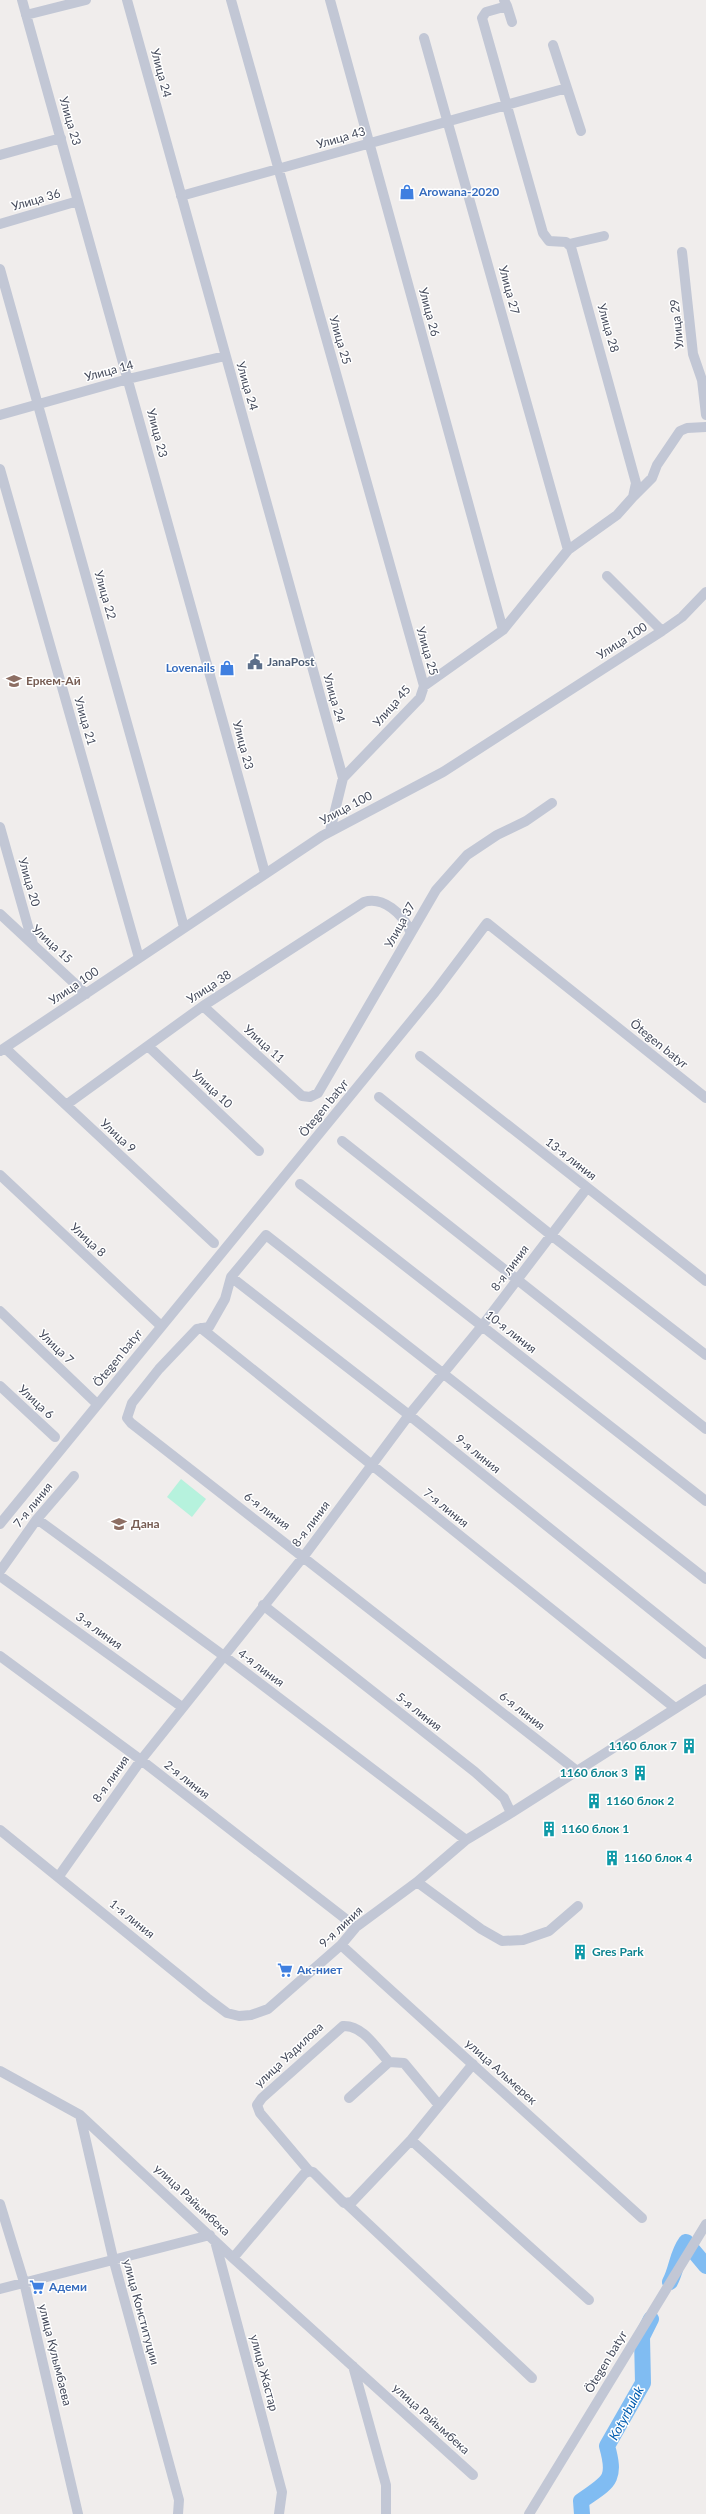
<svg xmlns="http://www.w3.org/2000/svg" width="706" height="2514" viewBox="0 0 706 2514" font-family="Lato,sans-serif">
  <rect width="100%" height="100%" fill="#f0edec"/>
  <path fill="#b6f2dd" d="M181,1479L206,1499L192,1517L167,1497Z"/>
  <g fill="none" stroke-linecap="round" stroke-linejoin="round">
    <path stroke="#80bcf2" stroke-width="16" d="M670,2282C677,2269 677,2254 686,2242L706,2266
      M582,2514L581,2501C608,2482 617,2481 607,2446L643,2383L642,2337L651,2319"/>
    <path stroke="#c2c7d5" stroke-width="10" d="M22,0L265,873
      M127,0L343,778
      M231,0L424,686
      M330,0L503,630
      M507,6L512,22
      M26,15L86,0
      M424,38L568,550
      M553,45L581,131
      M0,155L61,138
      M181,196L567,88
      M0,224L78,201
      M569,244L604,236
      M682,252L693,354L702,380L706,415
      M0,269L184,927
      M0,415L128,379L225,356
      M0,469L139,958
      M633,497L652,478L657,465L680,431L687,428L706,427
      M607,576L662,631
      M0,827L33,944
      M330,831L343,778L420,698L424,686L503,630L568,550L617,515L633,497L636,483L571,247L566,242L549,241L543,233L482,18L486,12L507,6L504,0
      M0,914L86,994
      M203,1006L302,1096L310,1097L318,1093L436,890L467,855L497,835L526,821L552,803
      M148,1046L259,1151
      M5,1048L214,1243
      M0,1051L322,836L443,772L662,631L682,617L706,592
      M420,1056L706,1281
      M379,1097L551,1235L706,1355
      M66,1105L203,1006L364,902C383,896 403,914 410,931
      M342,1141L706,1429
      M0,1175L159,1324
      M300,1184L706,1501
      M231,1277L409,1415L706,1654
      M0,1311L95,1402
      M201,1328L675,1708
      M0,1386L55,1437
      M37,1519L224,1656L466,1840
      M0,1524L435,992L487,923L706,1098
      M0,1571L37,1519L74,1476
      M0,1576L182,1707
      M0,1656L141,1760L356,1927
      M577,1771L131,1423L127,1418L132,1403L159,1369L197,1329L209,1327L225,1299L231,1277L266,1235L706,1579
      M511,1813L706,1689
      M0,1830L207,1998L227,2013L239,2016L251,2015L268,2009L341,1945L356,1927L417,1882L466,1840L511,1813L504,1798L475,1772L263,1605
      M59,1876L141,1760L304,1556L409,1415L482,1326L587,1188
      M417,1882L481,1929L502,1941L523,1940L549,1931L578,1906
      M341,1945L642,2218
      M0,2071L80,2115L233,2258L473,2475
      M349,2098L389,2062
      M80,2115L113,2258L179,2500L178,2514
      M411,2140L589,2300
      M309,2171L260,2113L257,2105L262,2098L343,2026C363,2025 376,2048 389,2062L404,2063L438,2104
      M0,2204L24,2282L78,2514
      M347,2204L532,2378
      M215,2241L282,2492L279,2514
      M233,2258L304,2174L309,2171L313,2172L344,2203L352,2202L411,2140L473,2064
      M0,2289L210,2235
      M353,2366L386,2485V2514
      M529,2514L706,2224"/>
  </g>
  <defs>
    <g id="shop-bare" transform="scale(1.2)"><path d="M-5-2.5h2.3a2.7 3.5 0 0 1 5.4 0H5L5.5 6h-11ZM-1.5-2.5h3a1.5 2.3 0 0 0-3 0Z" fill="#3f7fe0" stroke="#fff" stroke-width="2.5" paint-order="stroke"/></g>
    <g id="civic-bare" transform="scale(1.2)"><path d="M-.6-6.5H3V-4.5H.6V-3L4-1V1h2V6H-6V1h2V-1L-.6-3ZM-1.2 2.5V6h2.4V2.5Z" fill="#5c6f8a" stroke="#fff" stroke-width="2.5" paint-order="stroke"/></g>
    <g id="school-bare" transform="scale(1.2)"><path d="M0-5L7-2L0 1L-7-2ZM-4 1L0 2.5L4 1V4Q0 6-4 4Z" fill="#8d6e63" stroke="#fff" stroke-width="2.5" paint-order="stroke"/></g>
    <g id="building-bare" transform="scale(1.2)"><path d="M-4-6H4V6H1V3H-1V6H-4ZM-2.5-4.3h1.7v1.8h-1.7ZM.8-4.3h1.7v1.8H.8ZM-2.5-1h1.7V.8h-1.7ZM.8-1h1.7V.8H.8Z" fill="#0f9aa8" stroke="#fff" stroke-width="2.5" paint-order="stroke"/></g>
    <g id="supermarket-bare" transform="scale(1.2)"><path d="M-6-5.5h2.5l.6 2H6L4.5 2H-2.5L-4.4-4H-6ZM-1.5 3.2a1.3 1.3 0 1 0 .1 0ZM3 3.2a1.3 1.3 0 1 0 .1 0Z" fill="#3f7fe0" stroke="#fff" stroke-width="2.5" paint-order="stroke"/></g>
  </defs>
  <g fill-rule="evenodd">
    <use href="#shop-bare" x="407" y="192"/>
    <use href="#civic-bare" x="255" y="662"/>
    <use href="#shop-bare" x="227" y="668"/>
    <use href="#school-bare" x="14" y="681"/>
    <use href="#school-bare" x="119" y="1524"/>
    <use href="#building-bare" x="689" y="1746"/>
    <use href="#building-bare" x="640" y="1773"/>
    <use href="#building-bare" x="594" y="1801"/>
    <use href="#building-bare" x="549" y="1829"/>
    <use href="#building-bare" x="612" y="1858"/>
    <use href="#building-bare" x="580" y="1952"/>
    <use href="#supermarket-bare" x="285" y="1970"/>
    <use href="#supermarket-bare" x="37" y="2287"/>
  </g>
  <g text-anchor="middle" stroke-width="3" stroke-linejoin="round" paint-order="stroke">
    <g font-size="12" fill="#444a5b" stroke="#fff">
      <text transform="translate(161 73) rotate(75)" y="4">Улица 24</text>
      <text transform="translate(70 121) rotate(74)" y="4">Улица 23</text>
      <text transform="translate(341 138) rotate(-16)" y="4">Улица 43</text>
      <text transform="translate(36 200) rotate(-16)" y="4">Улица 36</text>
      <text transform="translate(509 290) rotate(75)" y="4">Улица 27</text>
      <text transform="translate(429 312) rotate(75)" y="4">Улица 26</text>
      <text transform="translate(677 324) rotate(-96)" y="4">Улица 29</text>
      <text transform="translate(608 328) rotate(74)" y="4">Улица 28</text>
      <text transform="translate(340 340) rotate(74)" y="4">Улица 25</text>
      <text transform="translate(109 371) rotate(-15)" y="4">Улица 14</text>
      <text transform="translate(247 386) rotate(74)" y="4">Улица 24</text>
      <text transform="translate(157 433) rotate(75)" y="4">Улица 23</text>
      <text transform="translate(105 595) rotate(74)" y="4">Улица 22</text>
      <text transform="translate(622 641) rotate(-33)" y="4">Улица 100</text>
      <text transform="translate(427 651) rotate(74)" y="4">Улица 25</text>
      <text transform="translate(334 698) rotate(74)" y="4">Улица 24</text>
      <text transform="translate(392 706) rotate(-49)" y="4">Улица 45</text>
      <text transform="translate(85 721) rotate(74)" y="4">Улица 21</text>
      <text transform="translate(243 745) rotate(75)" y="4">Улица 23</text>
      <text transform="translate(346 808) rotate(-28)" y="4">Улица 100</text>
      <text transform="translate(29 882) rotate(74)" y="4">Улица 20</text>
      <text transform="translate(400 925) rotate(-61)" y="4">Улица 37</text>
      <text transform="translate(52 944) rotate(43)" y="4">Улица 15</text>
      <text transform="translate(74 986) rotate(-34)" y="4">Улица 100</text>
      <text transform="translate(209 987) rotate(-33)" y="4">Улица 38</text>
      <text transform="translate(264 1044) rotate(42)" y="4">Улица 11</text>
      <text transform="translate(659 1044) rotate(39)" y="4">Ötegen batyr</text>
      <text transform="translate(212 1089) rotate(43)" y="4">Улица 10</text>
      <text transform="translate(324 1108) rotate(-51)" y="4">Ötegen batyr</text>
      <text transform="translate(118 1136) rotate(43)" y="4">Улица 9</text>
      <text transform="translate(571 1159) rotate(38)" y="4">13-я линия</text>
      <text transform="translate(88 1240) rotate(43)" y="4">Улица 8</text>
      <text transform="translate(510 1268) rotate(-53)" y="4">8-я линия</text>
      <text transform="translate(511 1332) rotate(38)" y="4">10-я линия</text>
      <text transform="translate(56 1347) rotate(44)" y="4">Улица 7</text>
      <text transform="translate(118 1358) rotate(-51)" y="4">Ötegen batyr</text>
      <text transform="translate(36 1402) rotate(43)" y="4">Улица 6</text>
      <text transform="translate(478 1454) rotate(39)" y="4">9-я линия</text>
      <text transform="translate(33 1505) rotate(-51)" y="4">7-я линия</text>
      <text transform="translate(446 1508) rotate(39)" y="4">7-я линия</text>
      <text transform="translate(267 1511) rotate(37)" y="4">6-я линия</text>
      <text transform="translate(311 1524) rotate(-53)" y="4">8-я линия</text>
      <text transform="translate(99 1631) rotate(36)" y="4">3-я линия</text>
      <text transform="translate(261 1668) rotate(37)" y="4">4-я линия</text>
      <text transform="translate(522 1711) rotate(38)" y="4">6-я линия</text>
      <text transform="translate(419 1712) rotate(38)" y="4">5-я линия</text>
      <text transform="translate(111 1779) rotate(-55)" y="4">8-я линия</text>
      <text transform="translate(187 1780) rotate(38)" y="4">2-я линия</text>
      <text transform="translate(132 1919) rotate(39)" y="4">1-я линия</text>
      <text transform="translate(341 1927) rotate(-43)" y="4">9-я линия</text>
      <text transform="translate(289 2055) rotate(-43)" y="4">улица Уадилова</text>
      <text transform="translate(501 2072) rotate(42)" y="4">улица Альмерек</text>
      <text transform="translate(192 2200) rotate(43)" y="4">улица Райымбека</text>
      <text transform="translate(141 2312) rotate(75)" y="4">улица Конституции</text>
      <text transform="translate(55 2355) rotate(76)" y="4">улица Кулымбаева</text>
      <text transform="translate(606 2362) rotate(-59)" y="4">Ötegen batyr</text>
      <text transform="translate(264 2373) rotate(75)" y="4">улица Жастар</text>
      <text transform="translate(431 2419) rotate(42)" y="4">улица Райымбека</text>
    </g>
    <g font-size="12" font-weight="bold" fill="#366cbe" stroke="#fff" text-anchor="start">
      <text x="419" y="196">Arowana-2020</text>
      <text x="215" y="672" text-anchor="end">Lovenails</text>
      <text x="297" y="1974">Ак-ниет</text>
      <text x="49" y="2291">Адеми</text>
    </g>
    <g font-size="12" font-weight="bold" fill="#4e5e75" stroke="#fff" text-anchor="start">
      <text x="267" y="666">JanaPost</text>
    </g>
    <g font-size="12" font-weight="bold" fill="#785e54" stroke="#fff" text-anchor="start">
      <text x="26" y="685">Еркем-Ай</text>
      <text x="131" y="1528">Дана</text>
    </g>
    <g font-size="12" font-weight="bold" fill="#0d838f" stroke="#fff" text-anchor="start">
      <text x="677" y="1750" text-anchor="end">1160 блок 7</text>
      <text x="628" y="1777" text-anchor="end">1160 блок 3</text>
      <text x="606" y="1805">1160 блок 2</text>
      <text x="561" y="1833">1160 блок 1</text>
      <text x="624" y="1862">1160 блок 4</text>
      <text x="592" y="1956">Gres Park</text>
    </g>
    <g font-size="13" font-style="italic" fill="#025db0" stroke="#fff">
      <text transform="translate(626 2413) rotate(-62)" y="5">Kotyrbulak</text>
    </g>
  </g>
</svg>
